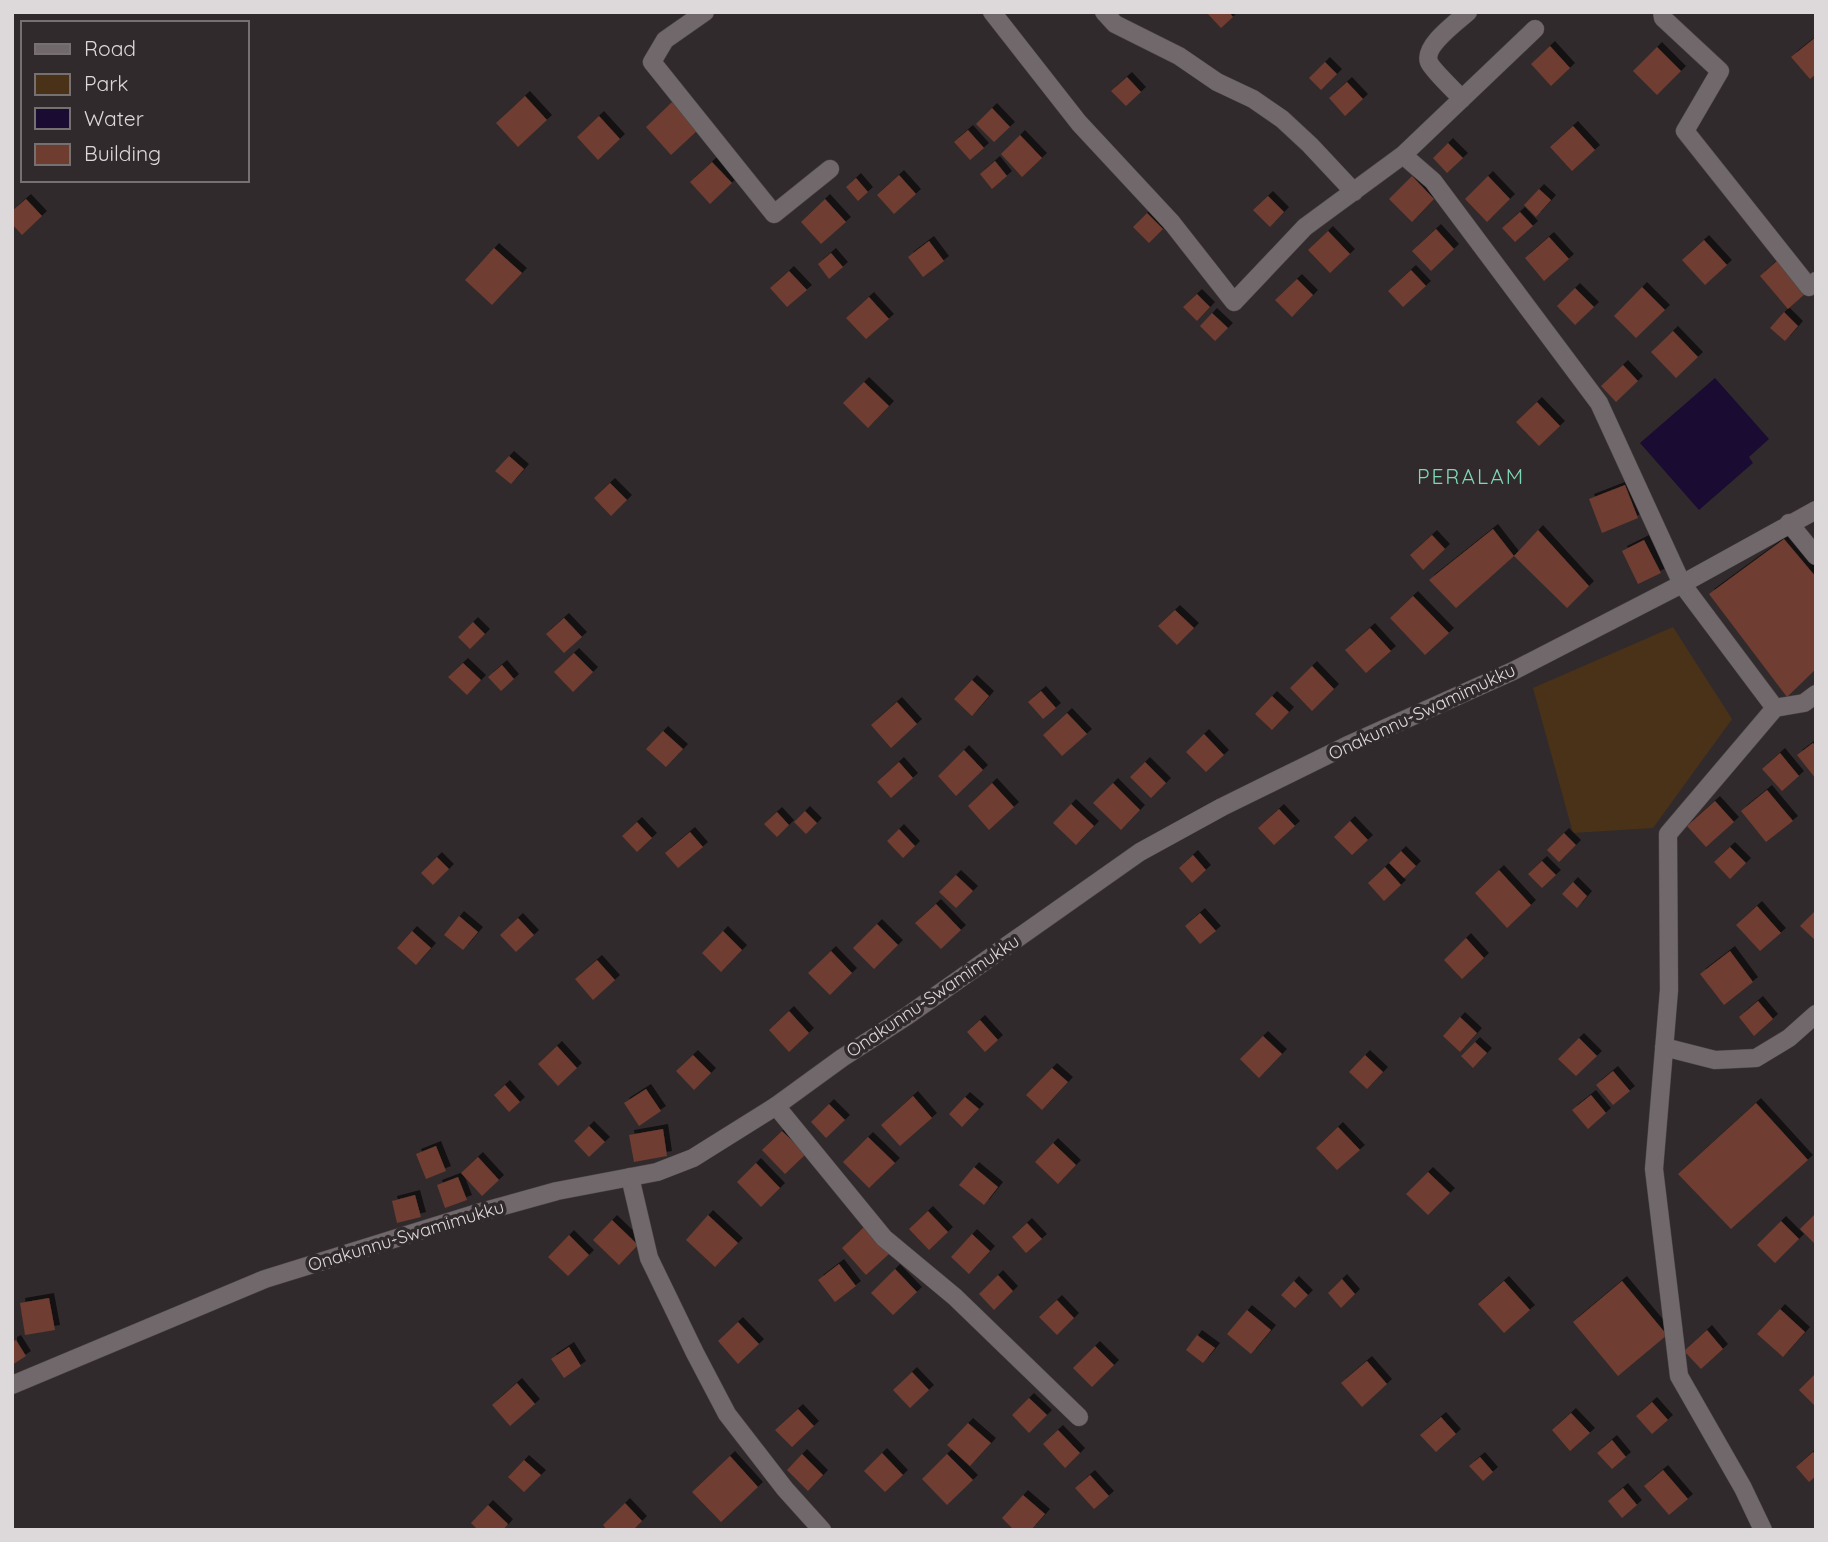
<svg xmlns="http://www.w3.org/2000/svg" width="1828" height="1542" viewBox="0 0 1828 1542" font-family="Quicksand,sans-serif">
  <defs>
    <filter id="shadow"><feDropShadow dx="5" dy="-5" stdDeviation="0" flood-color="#0009"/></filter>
  </defs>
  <rect width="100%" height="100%" fill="#312a2c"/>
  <path fill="#493218" d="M1673,627L1732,719L1653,828L1573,833L1533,688Z"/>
  <path fill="#1a0b32" d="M1715,378L1769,439L1749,457L1753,463L1699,510L1640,443Z"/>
  <path fill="#6f3d30" filter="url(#shadow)" d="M1211,12H1229L1233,17L1221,28L1208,14Z
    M1816,37V74L1810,79L1791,57Z
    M1550,46L1570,68L1551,86L1531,64Z
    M1657,47L1681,71L1657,95L1633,71Z
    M1325,62L1337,74L1321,90L1309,78Z
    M1127,77L1141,92L1126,106L1111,91Z
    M1347,82L1363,99L1345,116L1329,98Z
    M525,96L547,120L518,147L496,123Z
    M672,102L698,130L671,155L646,127Z
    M992,108L1010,127L994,142L976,124Z
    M599,116L620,139L598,160L577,137Z
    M1573,126L1595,150L1572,171L1550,147Z
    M968,130L984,148L970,160L954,142Z
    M1020,135L1042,158L1022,177L1001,154Z
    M1448,143L1463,158L1447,173L1433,158Z
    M995,161L1007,176L992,189L980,174Z
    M712,162L732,183L710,204L690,182Z
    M899,175L916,194L894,214L877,195Z
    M1412,176L1434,199L1412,222L1389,199Z
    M1488,176L1510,199L1487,222L1465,199Z
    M856,178L868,192L858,201L846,187Z
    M1539,189L1551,200L1536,217L1524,205Z
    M1268,196L1284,212L1270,227L1253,210Z
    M26,199L42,216L22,235L12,224V211Z
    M825,199L846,222L821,244L801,222Z
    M1520,212L1533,226L1515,242L1502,228Z
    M1147,213L1163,229L1149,243L1133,227Z
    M1436,229L1454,249L1431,271L1412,251Z
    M1328,231L1350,254L1330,273L1308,250Z
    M1549,237L1569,259L1544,281L1525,258Z
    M1704,240L1727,265L1705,285L1682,260Z
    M929,241L944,261L923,277L908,257Z
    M494,248L522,273L492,305L465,280Z
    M831,253L843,267L829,279L818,264Z
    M1777,261L1806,293L1788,309L1760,276Z
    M1411,270L1426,286L1403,307L1388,291Z
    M789,271L807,290L787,307L770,288Z
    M1297,279L1313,295L1292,317L1275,300Z
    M1642,287L1665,310L1636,338L1614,316Z
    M1575,288L1594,307L1575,325L1557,306Z
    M1197,294L1210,307L1197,321L1183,307Z
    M869,297L889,319L866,339L846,318Z
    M1784,312L1798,326L1785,341L1770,328Z
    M1212,313L1228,328L1215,341L1200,326Z
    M1673,331L1698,357L1676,378L1651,352Z
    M1623,365L1638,381L1616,402L1601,386Z
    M864,382L889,406L868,428L843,403Z
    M1537,402L1560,426L1539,446L1516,422Z
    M509,456L524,469L511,484L495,471Z
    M610,483L627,500L611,516L594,498Z
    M1625,485L1638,518L1602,533L1589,499Z
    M1493,529L1514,556L1456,608L1429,580Z
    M1538,530L1589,586L1567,608L1514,556Z
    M1432,535L1445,549L1423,570L1410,555Z
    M1784,539L1816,577V669L1787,697L1709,594Z
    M1644,540L1661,573L1638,584L1622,551Z
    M1413,596L1449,633L1425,655L1390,618Z
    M1175,610L1194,628L1177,645L1158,626Z
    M564,618L582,637L564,653L546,634Z
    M473,622L485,634L470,649L458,637Z
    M1370,628L1391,651L1366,673L1345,650Z
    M574,653L593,672L573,692L554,672Z
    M463,663L481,680L467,695L448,677Z
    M502,665L514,679L501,691L488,677Z
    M1312,666L1334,689L1312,711L1290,688Z
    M972,680L989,696L972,716L954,699Z
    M1041,691L1056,708L1043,719L1028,702Z
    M1272,696L1289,712L1272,730L1255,714Z
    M897,702L917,724L891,748L871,725Z
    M1067,713L1087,734L1062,756L1043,735Z
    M663,731L683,749L666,767L646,749Z
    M1204,734L1224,755L1206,772L1186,752Z
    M1813,743L1816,747V779L1797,755Z
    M964,750L983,770L956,796L938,776Z
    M1780,753L1799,776L1782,791L1762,769Z
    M899,762L913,778L891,798L877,782Z
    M1145,762L1166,783L1151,798L1130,777Z
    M992,783L1014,807L989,830L968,806Z
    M1113,783L1140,810L1121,830L1093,803Z
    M1767,790L1793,821L1766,842L1741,811Z
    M1715,801L1734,822L1706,847L1687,826Z
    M1071,804L1094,826L1076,845L1053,823Z
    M1279,809L1295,826L1274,845L1258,828Z
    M805,811L817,823L806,834L794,822Z
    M777,812L789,825L777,837L764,824Z
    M1350,821L1368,840L1352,855L1334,837Z
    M637,822L652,838L637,852L622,836Z
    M899,829L915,846L903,858L887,841Z
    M690,832L703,847L678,868L665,853Z
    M1564,833L1576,845L1559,862L1547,850Z
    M1730,847L1746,863L1730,879L1714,862Z
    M1401,851L1416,866L1404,878L1389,863Z
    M1193,855L1206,870L1192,883L1179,868Z
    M437,857L449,869L433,885L421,873Z
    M1542,861L1556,875L1542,888L1528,874Z
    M1385,867L1401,885L1384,901L1368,883Z
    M1499,870L1531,905L1507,928L1475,893Z
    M956,875L973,891L956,908L939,892Z
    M1573,882L1587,896L1577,908L1562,894Z
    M936,904L961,930L941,949L915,923Z
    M1757,906L1781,933L1760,951L1736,925Z
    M1816,910V941L1800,926Z
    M1200,913L1216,931L1200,944L1185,926Z
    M459,916L478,932L463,950L444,935Z
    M518,918L534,935L516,952L500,935Z
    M877,924L898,945L874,969L853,948Z
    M412,931L431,948L416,965L397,948Z
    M723,931L742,950L721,972L702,953Z
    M1466,938L1484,958L1462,979L1444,960Z
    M831,951L852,973L830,995L808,973Z
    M1730,951L1753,982L1724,1005L1700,974Z
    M597,960L615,980L593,1000L575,979Z
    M1758,1001L1773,1019L1754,1036L1739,1017Z
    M789,1011L809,1033L789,1052L769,1030Z
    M1460,1017L1477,1033L1460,1052L1443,1036Z
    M980,1020L998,1040L985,1052L967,1032Z
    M1263,1036L1282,1054L1259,1078L1240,1059Z
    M1579,1038L1597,1056L1576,1076L1558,1059Z
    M1475,1042L1487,1053L1473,1068L1461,1056Z
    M557,1046L577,1068L558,1086L538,1064Z
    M693,1055L711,1073L694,1090L676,1071Z
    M1365,1055L1383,1072L1367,1089L1349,1072Z
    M1052,1068L1068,1082L1042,1110L1026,1095Z
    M1613,1071L1630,1091L1613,1105L1596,1085Z
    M505,1085L520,1102L509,1112L494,1095Z
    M646,1089L661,1111L639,1126L624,1103Z
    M1591,1095L1606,1113L1588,1129L1572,1110Z
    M913,1096L932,1118L900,1146L881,1125Z
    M965,1097L979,1109L962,1127L949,1114Z
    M1756,1103L1808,1160L1731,1229L1678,1174Z
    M829,1104L845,1120L826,1138L811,1122Z
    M589,1126L605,1142L589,1157L574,1141Z
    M1338,1127L1360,1150L1337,1170L1316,1148Z
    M663,1129L667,1156L634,1162L629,1135Z
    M782,1131L806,1154L785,1174L762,1150Z
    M868,1137L895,1163L869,1188L843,1162Z
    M1053,1143L1076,1165L1058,1184L1035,1162Z
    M436,1146L446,1171L426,1179L416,1154Z
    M478,1157L499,1180L482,1196L461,1173Z
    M756,1163L780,1188L761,1207L737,1182Z
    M974,1167L998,1187L984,1205L959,1185Z
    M1428,1172L1450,1193L1428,1215L1406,1194Z
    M458,1177L467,1200L445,1208L437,1185Z
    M415,1195L421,1217L397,1223L392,1201Z
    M928,1211L948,1232L929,1250L909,1229Z
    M1816,1213V1245L1800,1229Z
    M708,1215L738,1243L715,1267L686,1240Z
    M612,1220L638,1245L619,1265L593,1240Z
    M1781,1221L1799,1239L1775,1263L1757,1245Z
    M1027,1223L1042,1239L1026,1253L1012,1237Z
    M864,1227L889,1254L866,1275L842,1248Z
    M972,1234L990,1251L969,1274L951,1257Z
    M569,1235L589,1255L568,1276L548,1257Z
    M839,1264L856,1286L835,1302L818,1280Z
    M895,1269L917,1292L893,1315L871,1293Z
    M998,1275L1013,1291L994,1310L979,1294Z
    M1342,1279L1355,1294L1341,1308L1328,1293Z
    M1294,1281L1308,1295L1295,1308L1281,1295Z
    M1504,1281L1530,1310L1504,1333L1478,1304Z
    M1622,1281L1667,1335L1618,1376L1573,1322Z
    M49,1298L55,1330L25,1335L20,1303Z
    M1057,1300L1074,1318L1057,1335L1039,1317Z
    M1780,1309L1805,1332L1783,1357L1757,1334Z
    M1247,1310L1271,1330L1251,1354L1227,1334Z
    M738,1322L759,1344L738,1364L718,1341Z
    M1707,1330L1723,1349L1701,1369L1684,1351Z
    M1197,1335L1215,1348L1203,1363L1186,1350Z
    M16,1340L26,1356L12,1365V1342Z
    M1095,1346L1114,1365L1092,1387L1073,1368Z
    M569,1347L581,1366L564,1378L551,1359Z
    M1367,1361L1387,1384L1362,1407L1341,1383Z
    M912,1372L929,1390L910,1408L893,1390Z
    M1816,1373V1407L1799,1390Z
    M517,1383L535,1404L510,1426L492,1405Z
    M1029,1398L1047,1415L1029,1433L1012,1415Z
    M1652,1402L1668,1420L1652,1434L1636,1416Z
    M798,1409L814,1426L792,1447L775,1430Z
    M1571,1413L1590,1433L1570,1451L1552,1430Z
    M1441,1417L1456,1434L1436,1452L1420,1435Z
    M968,1423L991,1443L970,1466L947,1445Z
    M1058,1430L1080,1453L1065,1468L1043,1444Z
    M1612,1440L1626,1457L1612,1469L1597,1453Z
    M1813,1452L1816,1455V1476L1809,1482L1796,1467Z
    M882,1453L903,1475L885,1492L864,1471Z
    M802,1454L823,1475L808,1491L787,1470Z
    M947,1454L973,1480L947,1505L922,1479Z
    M730,1456L758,1487L721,1522L692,1492Z
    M1480,1457L1493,1472L1483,1481L1469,1466Z
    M524,1460L541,1475L524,1492L508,1477Z
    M1663,1470L1688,1499L1669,1515L1644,1486Z
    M1090,1475L1109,1496L1094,1509L1075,1488Z
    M1623,1488L1637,1505L1622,1518L1608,1501Z
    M1023,1495L1045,1514L1031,1530H1014L1002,1518Z
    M625,1503L642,1521L633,1530H607L603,1525Z
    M488,1505L508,1524L503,1530H478L471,1523Z"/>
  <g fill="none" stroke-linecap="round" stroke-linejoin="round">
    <g stroke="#4c4647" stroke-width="19">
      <path id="minor" d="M705,12L665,40L652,62L774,214L830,169
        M992,12L1079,123L1172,223L1234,302L1305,227L1403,155L1433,181L1599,403L1682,584L1775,708L1668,834L1669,990L1654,1169L1679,1376L1743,1488L1763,1530
        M1104,12L1115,24L1179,56L1217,82L1253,99L1282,119L1310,145L1354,192
        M1662,12L1663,18L1720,71L1685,131L1809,287L1816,281
        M1462,99C1455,91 1432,70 1429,62C1423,46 1457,22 1468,12
        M1403,155L1535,29
        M1789,523L1816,556
        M1775,708L1804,703L1816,694
        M1664,1047L1715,1060L1756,1058L1789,1038L1816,1014
        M776,1106L884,1238L955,1297L1079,1417
        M630,1177L649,1258L695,1353L727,1414L785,1489L822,1530"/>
    </g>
    <g stroke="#4c4647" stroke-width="19">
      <path id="tertiary" d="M12,1385L265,1279L474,1214L557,1191L657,1172L693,1158L776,1106L842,1058L907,1016L1140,852L1222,807L1346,746L1513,671L1682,584L1816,510"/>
    </g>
    <use href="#minor" stroke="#70686a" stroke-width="18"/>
    <use href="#tertiary" stroke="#70686a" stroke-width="18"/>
  </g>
  <g text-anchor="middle" stroke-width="7" stroke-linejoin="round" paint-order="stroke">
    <g font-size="18" fill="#ddd8d9" stroke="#312a2c">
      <text transform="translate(1422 712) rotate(-25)" y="6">Onakunnu-Swamimukku</text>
      <text transform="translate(933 996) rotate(-34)" y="6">Onakunnu-Swamimukku</text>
      <text transform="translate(406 1236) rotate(-17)" y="6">Onakunnu-Swamimukku</text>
    </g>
    <g font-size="21" letter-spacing="2" fill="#7ed8b5" stroke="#312a2c">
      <text x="1471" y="484">PERALAM</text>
    </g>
  </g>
  <rect width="1828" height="1542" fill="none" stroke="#ddd8d9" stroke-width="28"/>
  <rect x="21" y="21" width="228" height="161" fill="#312a2c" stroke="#767071" stroke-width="2"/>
  <rect x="35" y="44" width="35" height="10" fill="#70686a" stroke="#767071" stroke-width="2"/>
  <text x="84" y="56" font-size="21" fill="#ddd8d9">Road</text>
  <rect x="35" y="74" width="35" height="21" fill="#493218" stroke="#767071" stroke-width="2"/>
  <text x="84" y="91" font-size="21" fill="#ddd8d9">Park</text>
  <rect x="35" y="108" width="35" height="21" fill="#1a0b32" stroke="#767071" stroke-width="2"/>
  <text x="84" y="126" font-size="21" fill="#ddd8d9">Water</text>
  <rect x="35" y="144" width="35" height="21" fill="#6f3d30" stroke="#767071" stroke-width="2"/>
  <text x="84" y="161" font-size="21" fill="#ddd8d9">Building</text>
</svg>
